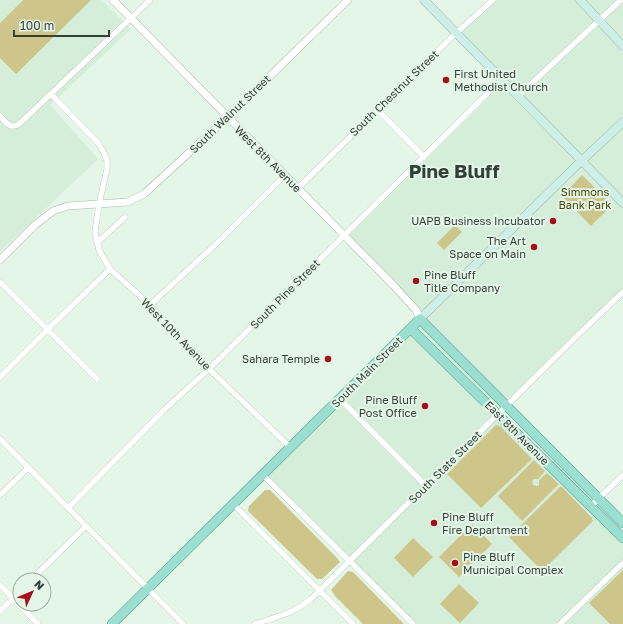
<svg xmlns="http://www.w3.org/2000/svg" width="623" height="624" viewBox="0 0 623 624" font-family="'Golos Text',sans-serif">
  <rect width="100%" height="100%" fill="#e3f6e7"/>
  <path fill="#d4eeda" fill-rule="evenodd" d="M0,0H102L131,29L50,105L98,159L0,252Z
    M495,0H623V288L494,414L623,542V624H417L268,477L427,319L348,236L508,79L460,32ZM505,234L509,238L464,279Z"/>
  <path fill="#cdc589" d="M23,0H91L16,74L0,58V23Z
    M582,175L612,205L591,226L562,196Z
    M455,225L462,232L444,250L437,243Z
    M496,425L500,426L532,459L481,508L447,474Z
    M534,460L545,471L538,479H534L532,481L533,485L537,486L539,485V480L547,473L559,484L522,521L498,496Z
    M561,486L592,518L593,521L542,571L509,537Z
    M265,490H270L337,558L340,562L322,579H317L248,511L249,506Z
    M472,524L492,544L459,577L439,557Z
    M413,538L433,557L413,577L394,558Z
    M623,570V624H610L589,603Z
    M348,571L353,572L404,624H363L335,596L331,590Z
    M459,584L479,603L460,623L440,604Z"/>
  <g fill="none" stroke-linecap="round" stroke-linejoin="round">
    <g stroke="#a6b8aa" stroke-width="6">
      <path id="minor" d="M51,94L99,144L104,153L107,161V169L99,204L95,232L99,250L110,269L150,305L209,369L291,448
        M518,96L621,0
        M377,109L424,157
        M0,116C6,122 10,130 19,124L150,0
        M298,188L456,33L493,0
        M97,243L125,217
        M0,282L97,379
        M150,305L217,243L285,175
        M0,377L48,329L110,269
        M340,399L426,486
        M0,439L183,624
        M263,475L413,624
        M0,495L28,468
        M233,504L353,624
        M591,506L623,475
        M68,508L165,409L209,369L502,79
        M31,580L86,526
        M0,585L38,624
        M0,611L20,591
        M255,624C278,616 291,615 311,599L581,332L623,292
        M560,624L623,563"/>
    </g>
    <g stroke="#a6b8aa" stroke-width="8">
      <path id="tertiary" d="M113,0L394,286L416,310L420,319
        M0,260L35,225L53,211L68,206L128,202L144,194L227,118L348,0"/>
    </g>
    <g stroke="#a6b8aa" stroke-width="9">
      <path id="secondary" d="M424,0L623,203
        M580,0L623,46
        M420,319L574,168L623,122"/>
    </g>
    <g stroke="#4c9988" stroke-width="10">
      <path id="primary" d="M411,329L623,538
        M112,624L420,319L623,523"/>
    </g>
    <use href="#minor" stroke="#fff" stroke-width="5.5"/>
    <use href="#tertiary" stroke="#fff" stroke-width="7"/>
    <use href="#secondary" stroke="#cdefe8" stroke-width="8"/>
    <use href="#primary" stroke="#9bdfd1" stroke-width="9"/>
  </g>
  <g fill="#a60e1b" stroke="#e3f6e7" stroke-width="1.5">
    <circle cx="446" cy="80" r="4"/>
    <circle cx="553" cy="221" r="4"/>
    <circle cx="534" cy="247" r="4"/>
    <circle cx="416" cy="281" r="4"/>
    <circle cx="328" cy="359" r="4"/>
    <circle cx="425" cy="406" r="4"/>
    <circle cx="434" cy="523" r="4"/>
    <circle cx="455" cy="563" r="4"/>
  </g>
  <g text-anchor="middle" stroke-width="4" stroke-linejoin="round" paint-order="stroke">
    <g font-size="11" fill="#373f39" stroke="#e3f6e7" text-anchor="start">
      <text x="454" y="78">First United<tspan x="454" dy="13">Methodist Church</tspan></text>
      <text x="545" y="225" text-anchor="end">UAPB Business Incubator</text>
      <text x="526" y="245" text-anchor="end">The Art<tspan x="526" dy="13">Space on Main</tspan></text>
      <text x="424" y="279">Pine Bluff<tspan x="424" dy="13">Title Company</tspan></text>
      <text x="320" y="363" text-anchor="end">Sahara Temple</text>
      <text x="417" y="404" text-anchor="end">Pine Bluff<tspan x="417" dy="13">Post Office</tspan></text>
      <text x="442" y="521">Pine Bluff<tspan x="442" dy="13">Fire Department</tspan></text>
      <text x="463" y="561">Pine Bluff<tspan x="463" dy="13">Municipal Complex</tspan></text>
    </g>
    <g font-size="11" fill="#373f39" stroke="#e3f6e7">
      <text transform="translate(394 93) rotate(-44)" y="4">South Chestnut Street</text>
      <text transform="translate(230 114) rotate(-44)" y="4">South Walnut Street</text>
      <text transform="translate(268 159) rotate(45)" y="4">West 8th Avenue</text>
      <text transform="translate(285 294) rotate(-45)" y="4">South Pine Street</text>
      <text transform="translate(176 334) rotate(46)" y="4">West 10th Avenue</text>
      <text transform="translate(367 372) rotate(-45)" y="4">South Main Street</text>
      <text transform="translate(517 433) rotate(45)" y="4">East 8th Avenue</text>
      <text transform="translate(445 467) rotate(-45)" y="4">South State Street</text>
    </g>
    <g font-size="11" fill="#4e4506" stroke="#e3f6e7">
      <text x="585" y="196">Simmons<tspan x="585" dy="13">Bank Park</tspan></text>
    </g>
    <g font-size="19" font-weight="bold" fill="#324136" stroke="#e3f6e7">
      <text x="454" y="178">Pine Bluff</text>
    </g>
  </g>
  <g transform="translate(32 592) rotate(46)"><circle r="19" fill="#e3f6e7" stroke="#9eada1"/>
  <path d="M0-3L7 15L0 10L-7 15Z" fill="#a60e1b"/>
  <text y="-6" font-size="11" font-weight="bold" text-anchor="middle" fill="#373f39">N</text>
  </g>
  <path d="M14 30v6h95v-6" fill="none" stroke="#373f39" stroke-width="2"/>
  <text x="20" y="30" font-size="12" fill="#373f39" stroke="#e3f6e7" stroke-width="3" paint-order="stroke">100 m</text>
</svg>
